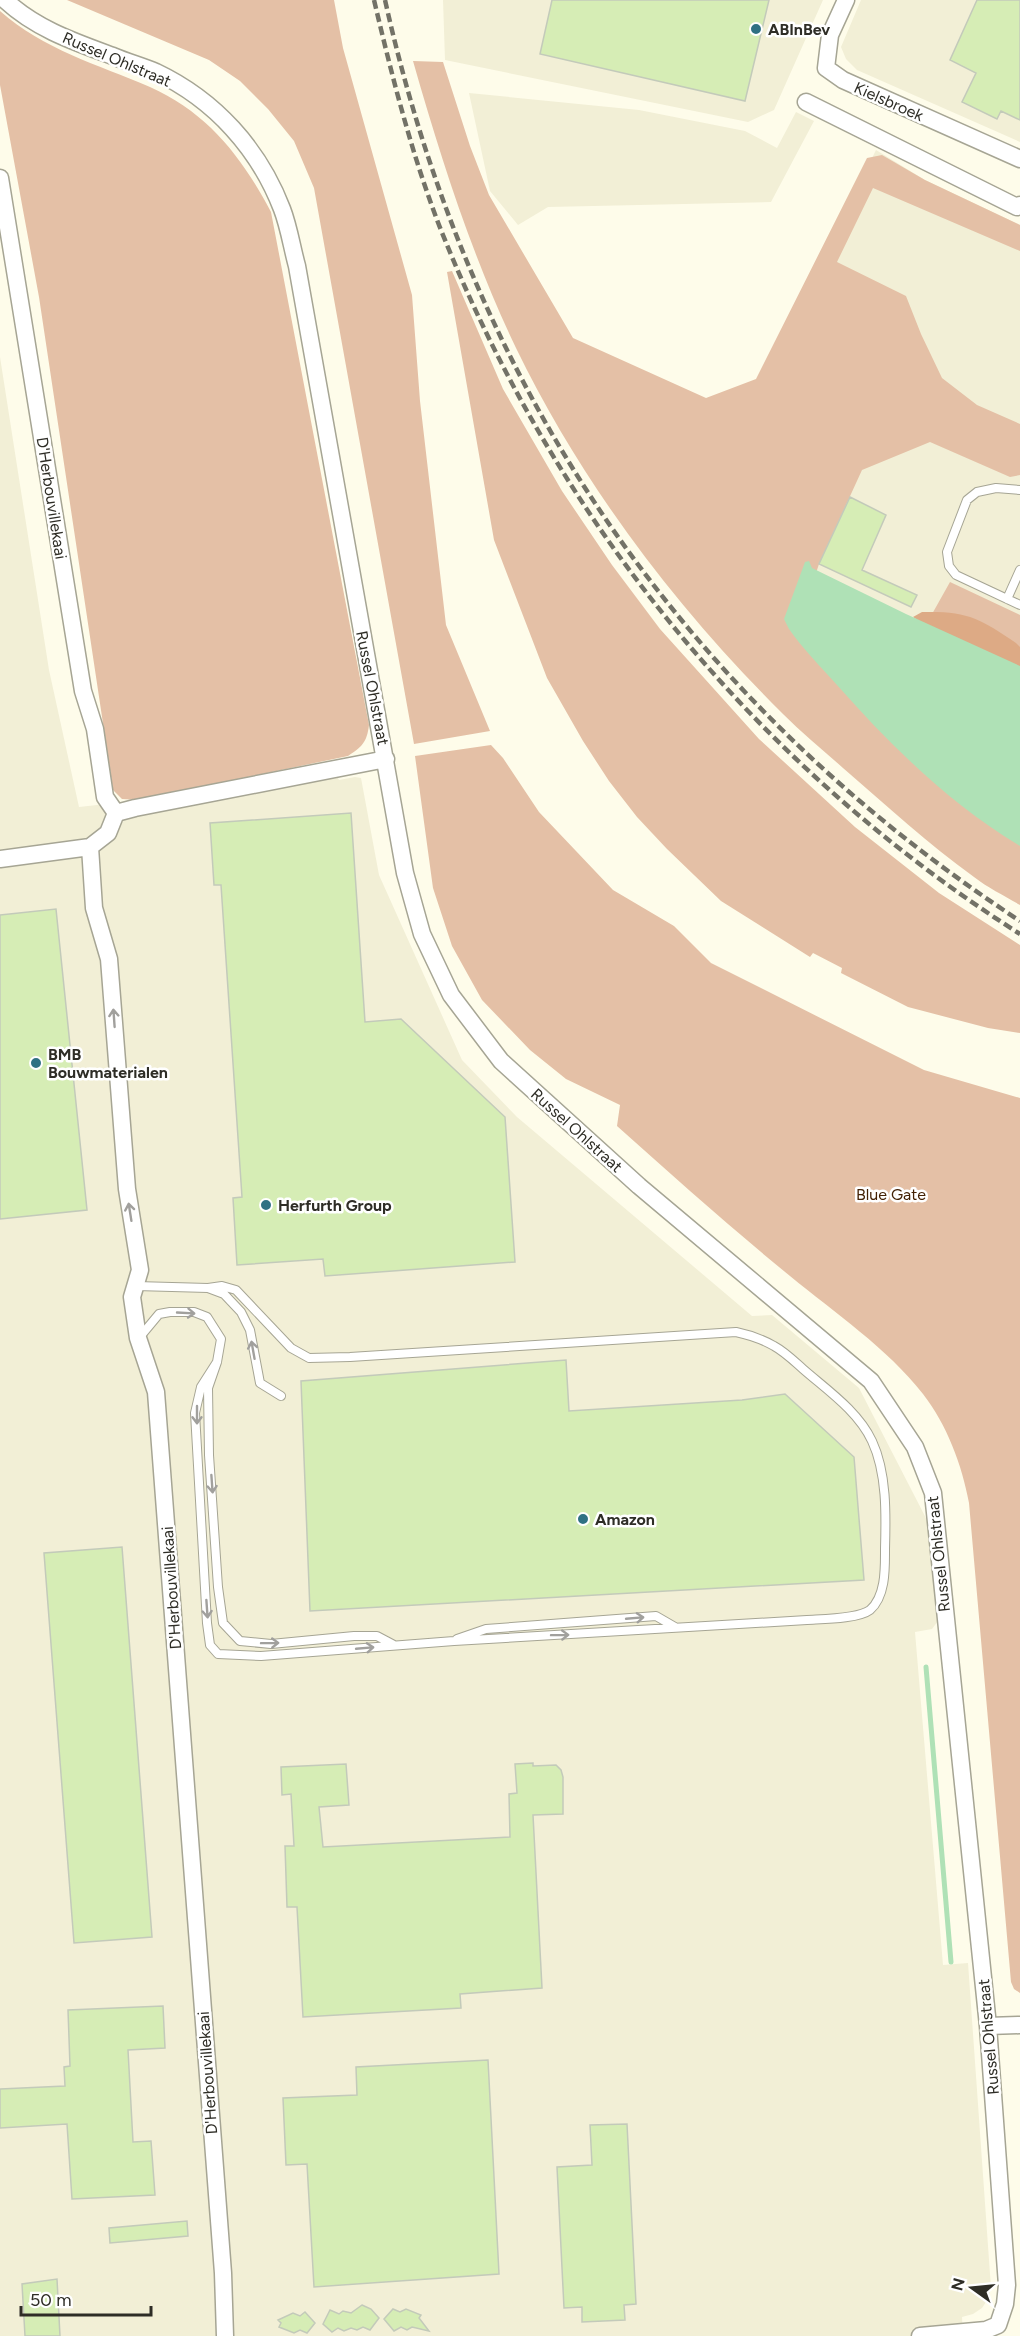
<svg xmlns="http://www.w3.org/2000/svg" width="1020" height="2336" viewBox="0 0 1020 2336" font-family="Figtree,sans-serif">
  <rect width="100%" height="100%" fill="#fefcea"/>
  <path fill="#f2efd6" d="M443,0H823L774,110L748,122L445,60Z
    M861,0H1020V142L857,70L846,59L841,47Z
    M469,93L639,110L745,131L777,148L796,112L814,121L771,202L548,207L518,225L490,191Z
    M876,150L925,180L1020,225V881L684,540Z
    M0,357L49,670L79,807L338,778L339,780L355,777L361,778L379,875L462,1060L517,1117L752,1316L772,1315L859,1388L929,1524L938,1621L932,1629L915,1632L943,1965L968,1963L991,2288L988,2299L982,2308L973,2314L962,2317L963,2336H0Z"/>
  <path fill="#e4c0a6" d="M67,0H334L343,48L412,295L420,401L446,625L490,731L414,744L314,188L294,141L268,109L240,81L209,60Z
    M0,11C44,50 97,64 150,87C208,113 242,157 271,212L369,725C367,742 362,747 348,756L138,800L122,799L113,790L39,297L0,85Z
    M413,61L443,62L470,146L489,195L573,338L706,398L756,379L867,158L882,155L925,180L1020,225V251L873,188L837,262L906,296L921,334L942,378L977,405L1020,424V475L1010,477L930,442L862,470L819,564L801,618L1020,815V905C1005,896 988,888 974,877C928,844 886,805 843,768C823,750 802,733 783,714C676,608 582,484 516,348C472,256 441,159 413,61Z
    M452,271L503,389L562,491L612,565L660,629L759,739L855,827L939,893L1020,945V1033L988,1028L908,1007L841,973L842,968L813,953L810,957L721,901L667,849L637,817L609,781L583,741L547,678L494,540L447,272Z
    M950,582L1020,615V666L927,623Z
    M491,745L503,758L539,812L613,890L674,926L711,963L924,1070L1020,1098V1993L1014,1989L1011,1982L969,1503C962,1465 947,1425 923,1394C887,1348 835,1313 790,1276C731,1228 674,1177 617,1126L620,1105L566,1079L530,1050L482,1000L452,946L433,888L415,756Z"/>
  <path fill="#ddaa85" d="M922,612C968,611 979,618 1016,643L1020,647V693L913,617Z"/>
  <path fill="#afe1b6" d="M809,561L812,568L906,614L1020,666V846C950,804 891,746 837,685C821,667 803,649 789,629L784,619L805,562Z"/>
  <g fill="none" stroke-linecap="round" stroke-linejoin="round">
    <path stroke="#afe1b6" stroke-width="5" d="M926,1667L951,1962"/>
  </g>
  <path fill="#d6edb5" stroke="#c3caba" stroke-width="1.5" d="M552,0H769L745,101L540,54Z
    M977,0H1020V120L1001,111L997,119L962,102L976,73L950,60Z
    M850,497L886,515L862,570L917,595L911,607L819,564Z
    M351,813L365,1022L401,1019L505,1117L515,1262L325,1276L323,1259L237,1265L233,1198L242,1197L221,885H214L210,823Z
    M56,909L87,1210L0,1219V915Z
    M566,1360L569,1411L742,1400L785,1394L854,1457L864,1580L310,1611L301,1381Z
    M122,1547L152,1937L74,1943L44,1553Z
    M533,1763V1766L556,1765L561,1770L563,1777V1814L533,1815L542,1988L460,1994L461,2008L303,2017L297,1907H287L285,1846H294L291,1794L282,1795L281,1767L346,1764L349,1805L319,1807L323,1847L510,1837L509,1794L517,1793L515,1764Z
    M163,2006L165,2048L128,2050L133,2142L151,2141L155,2195L72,2199L67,2124L0,2128V2089L65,2086L64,2067L70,2066L68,2010Z
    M488,2060L499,2274L314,2287L307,2164L286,2165L283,2098L357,2095L356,2067Z
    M627,2124L636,2304L624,2305L625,2320L582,2322V2307L564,2308L557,2167L592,2165L590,2125Z
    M187,2221L188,2236L110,2243L109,2228Z
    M57,2279L60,2336H25L22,2284Z
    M362,2305L371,2309L379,2318L370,2330L363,2327L357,2330L351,2328L344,2331L338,2328L332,2332L323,2324L330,2310L339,2314L343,2311L351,2313Z
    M393,2309L400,2312L406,2309L421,2315L419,2318L429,2331L412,2327L407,2330L401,2327L394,2331L384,2319Z
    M305,2312L315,2323L307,2333L300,2330L294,2333L279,2327L281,2323L278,2320L293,2313L300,2316Z"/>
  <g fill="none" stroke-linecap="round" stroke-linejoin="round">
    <g stroke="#a6a594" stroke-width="10">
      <path id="lane" d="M1020,490L996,488L977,492L967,500L947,552L949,566L956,575L1020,605
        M1007,599L1020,570
        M136,1286L208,1288L224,1294L241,1312L250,1330L260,1383L281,1396
        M208,1288L222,1286L236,1290L291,1348L309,1358L350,1357L736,1332C750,1335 762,1339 774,1346C785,1352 794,1361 803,1369C827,1390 858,1411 872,1441C887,1473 886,1515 885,1549C885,1568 886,1596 870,1610C858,1619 822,1619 807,1620L454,1641L261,1656L218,1654L210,1645L207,1623L195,1413L201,1387L217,1362
        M139,1338L159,1314L170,1312H194L207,1317L221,1339L217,1362L208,1388L209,1455L218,1587L223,1623L240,1641L271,1644L354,1636H377L394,1645
        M457,1639L486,1629L656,1616L675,1627"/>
    </g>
    <g stroke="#a6a594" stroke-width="19">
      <path id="street" d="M5,0C36,29 75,42 113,56C127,62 142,66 156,72C215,100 259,149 282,209C289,227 292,248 297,266L405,873L422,934L451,995L501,1061L639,1186L871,1381L915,1447L933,1493L988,2026L1007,2285L1005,2304L998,2325
        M846,0L830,35L826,68L843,80L1020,159
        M806,102L1017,207L1020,205
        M0,178L83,691L95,729L105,797L116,813
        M116,813L135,808L386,759
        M90,847L94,908L109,959L127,1189L140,1270L132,1297L138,1338L156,1392L223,2273L225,2336
        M0,859L90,847L108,833L116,813
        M988,2026L1020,2025
        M920,2336L986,2330L998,2325"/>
    </g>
    <use href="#lane" stroke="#fff" stroke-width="8"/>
    <use href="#street" stroke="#fff" stroke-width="16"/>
    <path stroke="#737267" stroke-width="4.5" stroke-dasharray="9 4.5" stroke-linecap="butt" d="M374,0C392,76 411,152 439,225C555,519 753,764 1020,934
      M385,0C472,391 685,701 1020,921"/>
  </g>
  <defs><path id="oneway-shaft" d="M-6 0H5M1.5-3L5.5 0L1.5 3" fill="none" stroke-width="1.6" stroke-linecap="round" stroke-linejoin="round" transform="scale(1.5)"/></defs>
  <g stroke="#a1a09d">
    <use href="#oneway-shaft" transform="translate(114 1018) rotate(-94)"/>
    <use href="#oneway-shaft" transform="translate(130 1212) rotate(-99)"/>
    <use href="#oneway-shaft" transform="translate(186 1313) rotate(3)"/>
    <use href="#oneway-shaft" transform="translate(253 1350) rotate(-100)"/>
    <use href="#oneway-shaft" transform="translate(197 1415) rotate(90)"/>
    <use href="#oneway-shaft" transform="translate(212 1484) rotate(86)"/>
    <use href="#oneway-shaft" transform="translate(207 1609) rotate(86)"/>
    <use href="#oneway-shaft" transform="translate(635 1618) rotate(-5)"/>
    <use href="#oneway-shaft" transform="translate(560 1635) rotate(-1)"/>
    <use href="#oneway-shaft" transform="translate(270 1643) rotate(-1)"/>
    <use href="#oneway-shaft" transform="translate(365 1648) rotate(-5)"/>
  </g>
  <g fill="#2f7183" stroke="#fff" stroke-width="2">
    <circle cx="756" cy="29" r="6"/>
    <circle cx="36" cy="1063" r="6"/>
    <circle cx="266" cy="1205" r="6"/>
    <circle cx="583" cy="1519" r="6"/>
  </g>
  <g text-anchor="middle" stroke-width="5" stroke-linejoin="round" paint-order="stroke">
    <g font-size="16" font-weight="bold" fill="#2e2d26" stroke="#fff" text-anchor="start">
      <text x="768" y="35">ABInBev</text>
      <text x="48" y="1060">BMB<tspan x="48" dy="18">Bouwmaterialen</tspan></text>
      <text x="278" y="1211">Herfurth Group</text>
      <text x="595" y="1525">Amazon</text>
    </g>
    <g font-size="16" fill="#2e2d26" stroke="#fff">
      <text transform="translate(117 59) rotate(23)" y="6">Russel Ohlstraat</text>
      <text transform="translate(889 101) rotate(24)" y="6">Kielsbroek</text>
      <text transform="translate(52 498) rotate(81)" y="6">D'Herbouvillekaai</text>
      <text transform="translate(373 688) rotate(79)" y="6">Russel Ohlstraat</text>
      <text transform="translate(577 1130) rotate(42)" y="6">Russel Ohlstraat</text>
      <text transform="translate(938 1554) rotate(-96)" y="6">Russel Ohlstraat</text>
      <text transform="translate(171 1588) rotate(-94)" y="6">D'Herbouvillekaai</text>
      <text transform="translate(988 2037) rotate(-95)" y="6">Russel Ohlstraat</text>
      <text transform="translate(207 2073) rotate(-94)" y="6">D'Herbouvillekaai</text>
    </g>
    <g font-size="16" fill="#432104" stroke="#fff">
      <text x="891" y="1200">Blue Gate</text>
    </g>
  </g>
  <g transform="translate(972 2288) rotate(285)" stroke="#ffffff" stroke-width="4.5" paint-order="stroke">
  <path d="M0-4.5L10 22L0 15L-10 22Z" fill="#2e2d26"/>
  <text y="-9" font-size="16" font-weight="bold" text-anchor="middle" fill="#2e2d26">N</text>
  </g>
  <path d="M21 2306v9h130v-9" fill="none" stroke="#2e2d26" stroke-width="3"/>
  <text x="30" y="2306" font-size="18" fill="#2e2d26" stroke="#ffffff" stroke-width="4.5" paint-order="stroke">50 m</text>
</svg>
